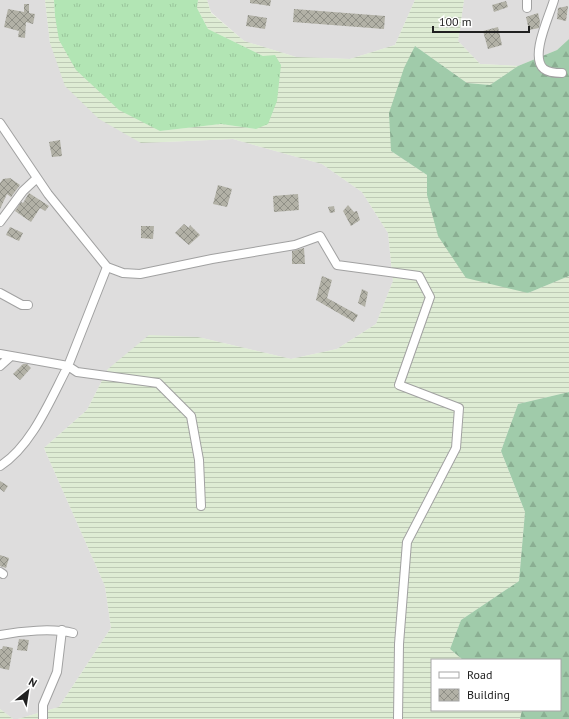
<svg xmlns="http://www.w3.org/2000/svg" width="569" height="719" viewBox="0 0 569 719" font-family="'PT Sans',sans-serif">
  <defs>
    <pattern id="farmland-rules" width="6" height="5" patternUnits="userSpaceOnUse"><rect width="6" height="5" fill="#deecd4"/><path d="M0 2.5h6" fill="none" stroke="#becab6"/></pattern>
    <pattern id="grass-tufts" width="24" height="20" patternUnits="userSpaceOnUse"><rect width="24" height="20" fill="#b2e5b4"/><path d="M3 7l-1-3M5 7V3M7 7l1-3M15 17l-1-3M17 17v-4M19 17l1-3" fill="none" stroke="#99c49a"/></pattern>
    <pattern id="forest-firs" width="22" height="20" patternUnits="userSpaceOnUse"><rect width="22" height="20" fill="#a0cbaa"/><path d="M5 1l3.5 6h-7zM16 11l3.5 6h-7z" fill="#8aae92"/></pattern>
    <pattern id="building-cross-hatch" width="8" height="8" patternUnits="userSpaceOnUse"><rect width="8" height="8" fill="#b2b1a6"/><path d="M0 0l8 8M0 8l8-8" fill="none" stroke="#909087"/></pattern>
  </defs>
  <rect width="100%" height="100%" fill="#eef0e7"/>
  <path fill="#dedddd" d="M0,0H45L50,43L141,143L233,139L322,164L362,192L388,233L393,281L376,324L337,349L291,359L198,337L108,369L87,410L44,448L105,586L111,628L59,707L18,719H13L0,709Z
    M207,0H415L395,45L350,59L296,57L244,41L211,12Z
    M464,0H569V39L557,50L518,66L480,64L458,41Z"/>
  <path fill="url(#farmland-rules)" d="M45,0H54L55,16L160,131L221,124L256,129L263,56L208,29L197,8L198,0H207L211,13L244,41L296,57L350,59L395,45L415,0H464L458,41L480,64L518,66L490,85L467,83L415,46L391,151L427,175V195L528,293L569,276V392L518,404L501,451L525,512L519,581L461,620L450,649L463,660H432V710H522L520,719H18L59,707L111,628L105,586L44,448L87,410L108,369L149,335L198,337L291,359L337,349L376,324L393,281L388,233L362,192L322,164L233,139L141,143L99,119L65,86L50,43Z
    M0,709L13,719H0Z"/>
  <path fill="url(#grass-tufts)" d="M54,0H198L197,8L208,29L263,56L275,55L281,65L277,101L268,124L256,129L221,124L160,131L119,110L76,70L59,40L55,16Z"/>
  <path fill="url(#forest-firs)" d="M569,39V276L528,293L466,278L438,236L427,195V175L391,151L389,113L404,68L415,46L467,83L490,85L518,66L557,50Z
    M569,392V719H520L522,710H560V660H463L450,649L461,620L519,581L525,512L501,451L518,404Z"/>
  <path fill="url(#building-cross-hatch)" d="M250,0H271L270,6L250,3Z
    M506,1L508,7L494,12L492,5Z
    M24,4H29V13L35,14L33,24L26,22L25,38L18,37L19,31L4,27L8,9L24,12Z
    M568,6L566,21L557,19L558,8Z
    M294,9L385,16L384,29L293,22Z
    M538,13L540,22L539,28L529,30L526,17Z
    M248,15L267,18L265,29L246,26Z
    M498,27L502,45L488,49L483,31Z
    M60,140L62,156L52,157L49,142Z
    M10,178L20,185L11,197L7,194L0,209V183L3,179Z
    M218,185L232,189L227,207L213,204Z
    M29,193L49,206L45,211L40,208L31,222L15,211L21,202L23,203Z
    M298,194L299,210L274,212L273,196Z
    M348,205L354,212L357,211L360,220L351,226L343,211Z
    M334,206L335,212L330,213L328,207Z
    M184,224L189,228L190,225L200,235L189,245L175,233Z
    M141,226H154L153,239L141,238Z
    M10,227L23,233L19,241L6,235Z
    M304,248L305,264H292V251Z
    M322,276L332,280L327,298L358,315L354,322L316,300Z
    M362,289L368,292L365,307L358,303Z
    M23,364H27L31,368L20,380L13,374Z
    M0,481L8,486L4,492L0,489Z
    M0,555L9,558L6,568L0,566Z
    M19,639L29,640L27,651L17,650Z
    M3,646L13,648L9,670L0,668V649H2Z"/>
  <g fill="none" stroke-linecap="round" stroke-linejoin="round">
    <g stroke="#a1a1a1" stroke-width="10">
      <path id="minor" d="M527,0V8
        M554,0C550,15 529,57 544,69C549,73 556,73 562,73
        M0,123L48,194L107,267L68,366L77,372L158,383L191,416L199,460L201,506
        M0,222L23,191L37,178
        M107,267L123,273L140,274L212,259L295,245L320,236L337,265L419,276L430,297L399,385L459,408L456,448L407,542L399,644L398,719
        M0,293L22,305H28
        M0,354L68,366C51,398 32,446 0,466
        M0,366L10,357
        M0,572L3,574
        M0,635C21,631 53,628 73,633
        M43,719V705L57,672L62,630"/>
    </g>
    <use href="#minor" stroke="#fff" stroke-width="8"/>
  </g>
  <rect x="431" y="659" width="130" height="52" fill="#ffffff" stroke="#a6a6a6"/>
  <rect x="439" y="672" width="20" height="6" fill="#ffffff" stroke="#a6a6a6"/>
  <text x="467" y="679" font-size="12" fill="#202020">Road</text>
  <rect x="439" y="689" width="20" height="12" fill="url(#building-cross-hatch)" stroke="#a6a6a6"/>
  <text x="467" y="699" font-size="12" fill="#202020">Building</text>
  <g transform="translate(28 691) rotate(30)" stroke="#ffffff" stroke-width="3" paint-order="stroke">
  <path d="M0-3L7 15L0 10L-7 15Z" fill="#202020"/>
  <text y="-6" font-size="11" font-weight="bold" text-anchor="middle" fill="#202020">N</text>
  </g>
  <path d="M433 26v6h96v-6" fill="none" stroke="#202020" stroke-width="2"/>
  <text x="439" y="26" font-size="12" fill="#202020" stroke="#ffffff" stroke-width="3" paint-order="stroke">100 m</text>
</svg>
